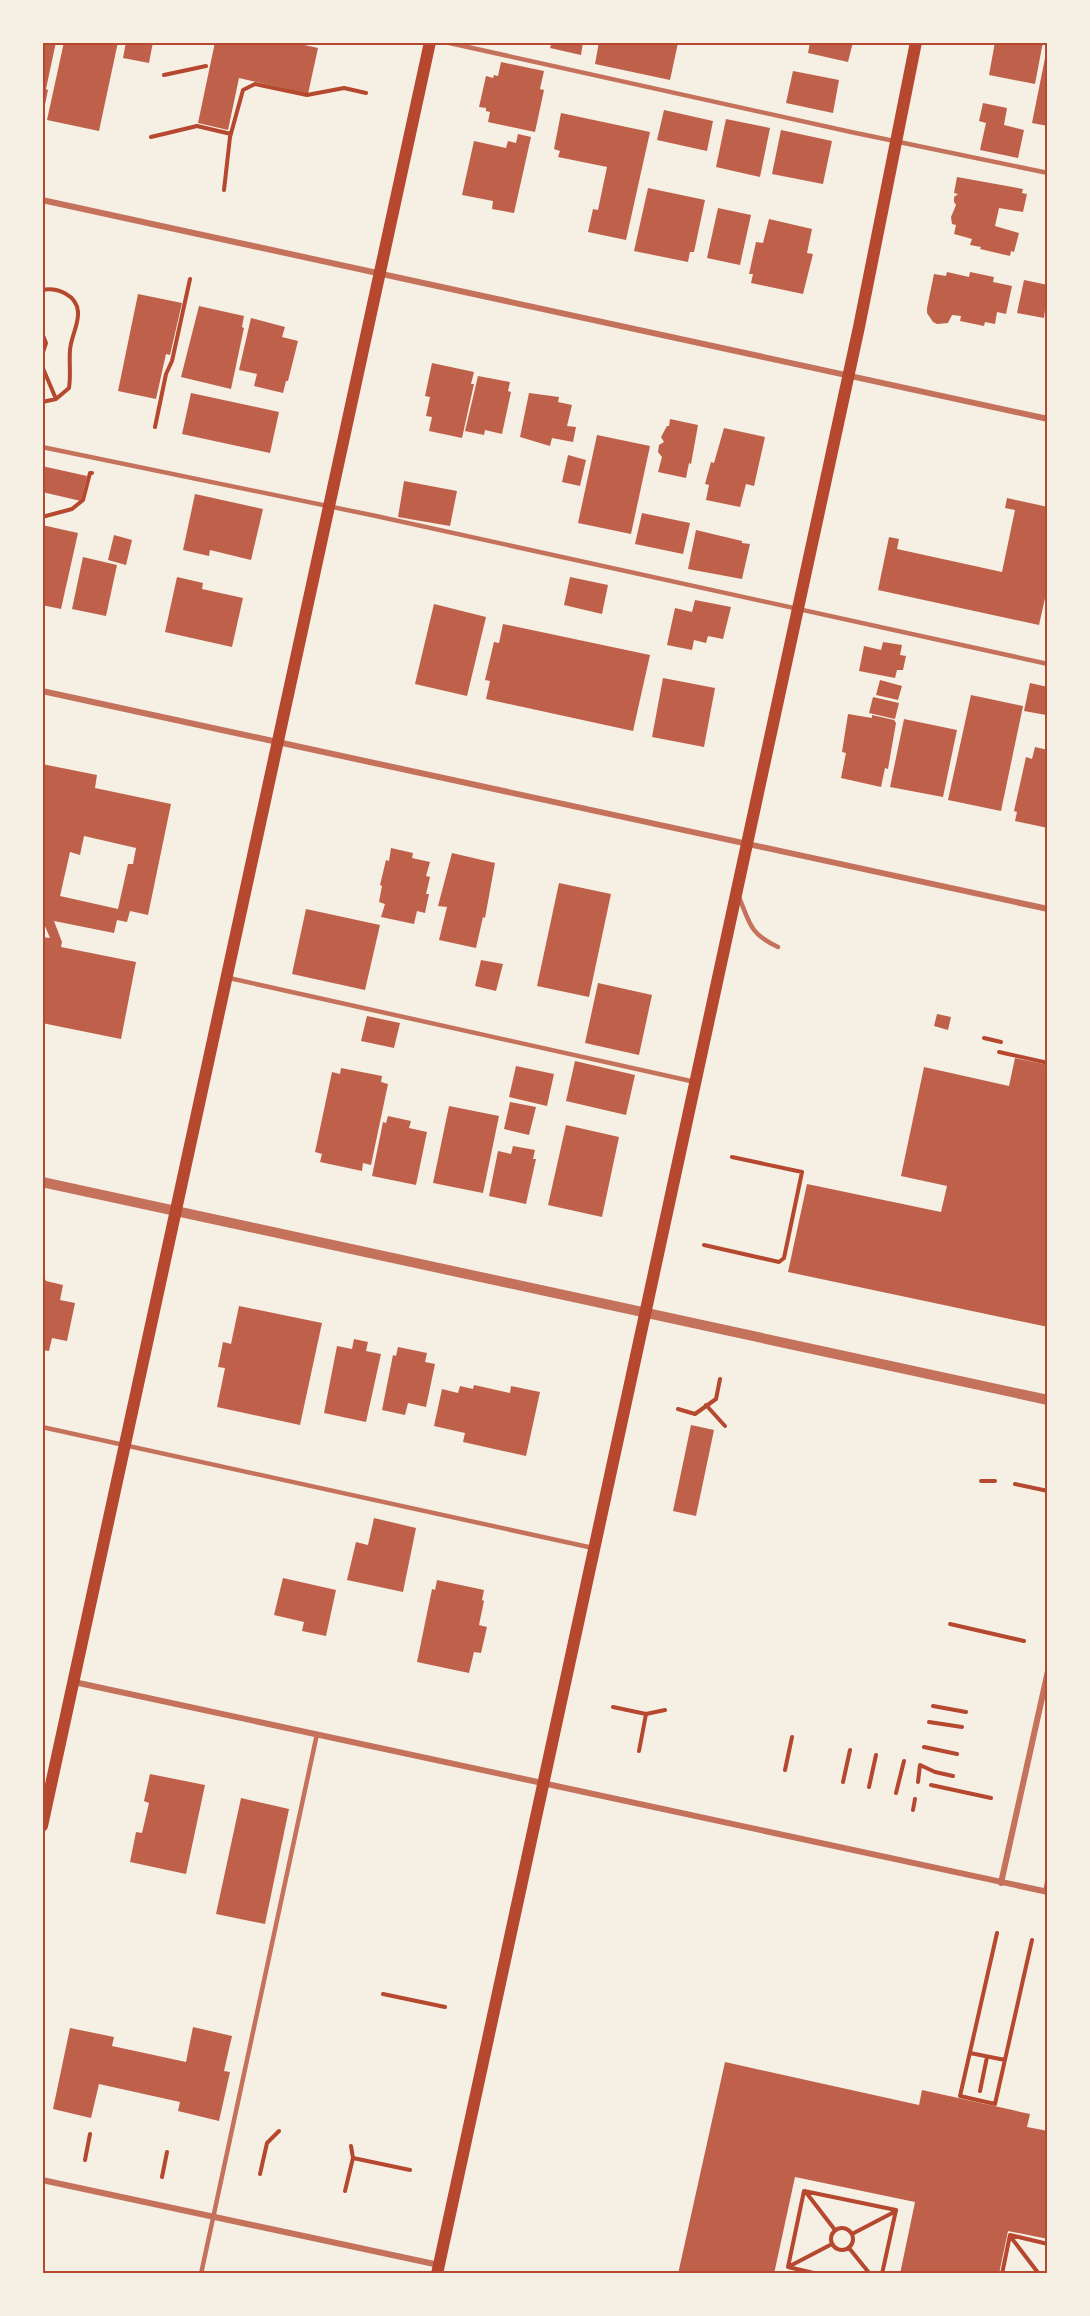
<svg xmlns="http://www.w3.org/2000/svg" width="1090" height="2316" viewBox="0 0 1090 2316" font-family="'Archivo Narrow',sans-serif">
  <rect width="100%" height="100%" fill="#f6efe4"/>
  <path fill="#bf614a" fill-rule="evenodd" d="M42,42H56L46,89L48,90L43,114Z
    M64,42H118L99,131L47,120Z
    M126,42H153L149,63L123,58Z
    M215,42H291L318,48L308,94L239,78L228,130L198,123Z
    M552,42H583L581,55L550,48Z
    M599,42L678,43L670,80L595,64Z
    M810,42H853L848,62L808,53Z
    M995,42H1043L1035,84L989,75Z
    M1047,48H1048V126L1032,123Z
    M501,62L544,71L540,89L544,90L535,132L488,122L490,112L486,111V108L479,107L486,76L493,78L494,75L498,76Z
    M793,71L839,80L833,113L786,103Z
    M983,103L1007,108L1004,125L1024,130L1018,158L980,150L986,123L979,121Z
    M664,110L713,121L707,151L657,140Z
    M561,113L650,132L626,240L588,232L593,209L598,210L607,167L558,157L560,151L554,149Z
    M726,119L770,128L760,177L716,167Z
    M781,130L832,141L823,184L772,174Z
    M518,134L531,137L514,213L492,209L493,201L462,195L474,141L506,148L508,141L516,143Z
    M957,177L1023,189L1022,193L1027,194L1023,212L999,208L995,226L1019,233L1014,252L1011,251L1010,256L980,249L981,247L970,245L972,239L954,234L956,225L952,224L951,217L956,205L954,202V197L958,194L954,193Z
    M648,188L705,200L694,252H690L688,262L634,251Z
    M718,208L751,215L740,265L707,258Z
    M769,219L812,229L807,253L813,254L803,294L751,283L753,274H749L756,242L763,243Z
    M947,272L969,277L970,272L994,277L993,282L1012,286L1006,314L997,312L995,324L985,322L984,326L960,321L961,316L952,315L948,323L937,324L933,322L927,313V308L934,274L946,276Z
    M1024,280L1048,285L1044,318L1017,313Z
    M138,294L182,303L170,355L166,354L156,399L118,391Z
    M199,306L244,316L242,327L244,328L231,389L181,377Z
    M251,318L285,327L282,337L298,341L288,381H286L283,393L254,386L257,374L239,370Z
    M432,363L474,372L471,384H474L462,438L429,431L432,417L426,416L430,397L425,396Z
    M478,376L510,382L508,391L511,392L502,434L485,430L484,435L465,431Z
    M191,393L279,412L270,453L182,434Z
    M529,393L559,397L558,402L572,405L567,426L576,427L573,442L552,438L550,446L520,437Z
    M670,419L698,425L691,464L689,463L686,478L658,472L662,457L658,452L659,445L664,442L661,437L667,426H669Z
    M724,428L765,437L754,486L746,484L740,507L706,500L709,485L705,484L711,462L714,463Z
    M597,435L650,446L631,534L578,523Z
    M568,455L586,460L580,486L562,482Z
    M42,466L87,476L81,501L42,492Z
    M404,481L457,491L450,526L398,517Z
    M195,494L263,509L251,560L210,550L209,556L183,550Z
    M1007,498L1048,507V585L1039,625L878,590L889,537L899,539L897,549L1002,572L1015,510L1005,508Z
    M642,513L690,523L683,554L635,544Z
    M42,525L78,533L61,609L42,605Z
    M696,530L742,541V543L750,544L742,579L688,569Z
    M114,535L132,540L126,565L108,560Z
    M83,557L117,565L106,616L72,609Z
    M177,577L203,583L202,589L243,598L232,647L165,632Z
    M570,577L608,585L602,614L564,605Z
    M695,600L731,607L723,639L708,636L706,643L694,640L692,650L667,645L675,608L692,612Z
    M434,604L486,617L467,696L415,684Z
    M503,624L650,655L633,731L486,699L490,681L485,680L494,642L499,643Z
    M883,642L902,645L900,655L906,656L903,670H897L895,678L859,671L864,646L881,650Z
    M663,678L715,688L704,747L652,737Z
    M880,680L902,686L898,700L876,695Z
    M1030,683L1048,687L1046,715L1024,711Z
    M971,695L1023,706L1001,811L948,800Z
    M873,697L899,703L895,719L869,713Z
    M848,714L872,718V715L894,720L896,723L888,769L885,768L881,787L841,778L846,753L842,752Z
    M904,719L957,730L943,797L890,787Z
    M1035,747L1048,750V828L1015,821L1017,812L1014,811L1026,757L1032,759Z
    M42,764L97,775L95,788L171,804L148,915L130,911L127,922L117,920L114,933L54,921L62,942L61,947L136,962L121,1039L42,1023V937L50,938L42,919ZM84,836L136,848L133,864H128L118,909L60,896L70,852L80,855Z
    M391,848L413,853L412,858L430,862L426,876L430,877L426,894H429L425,913L417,911L414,924L381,917L385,904L379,902L382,886L380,885L386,860L389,861Z
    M452,853L495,863L485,918L483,917L476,948L439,940L447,907L438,906Z
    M559,883L611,894L589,997L537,986Z
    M306,909L380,925L365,990L292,974Z
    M481,960L503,964L496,991L475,986Z
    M598,983L652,995L639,1055L585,1043Z
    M937,1014L951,1017L948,1030L934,1026Z
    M367,1016L400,1023L394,1048L361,1041Z
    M1015,1058L1048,1065V1327L788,1272L807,1184L941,1212L947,1186L901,1176L924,1067L1009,1086Z
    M575,1061L635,1075L626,1115L566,1101Z
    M516,1066L554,1074L547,1106L509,1097Z
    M341,1068L382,1076L381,1082L388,1084L371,1165L363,1163L362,1171L320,1162L322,1154L315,1152L332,1072L340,1074Z
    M510,1102L536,1107L529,1135L504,1129Z
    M449,1106L499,1116L483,1193L433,1183Z
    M388,1116L411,1121L409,1128L427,1132L416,1185L372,1176L383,1122L386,1123Z
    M566,1125L619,1137L602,1217L548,1205Z
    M513,1146L535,1150L533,1159H536L526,1204L489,1196L498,1151L511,1154Z
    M42,1273L46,1281L63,1285L60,1300L75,1303L67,1341L52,1338L49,1351L42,1350Z
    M239,1306L322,1323L300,1425L217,1407L225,1368L218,1367L223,1342L231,1344Z
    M354,1339L368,1342L366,1351L381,1354L366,1422L324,1413L337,1346L352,1349Z
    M398,1347L427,1353L425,1362L435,1364L426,1407L408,1403L405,1415L382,1410L393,1355L396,1356Z
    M474,1385L510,1393L511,1386L540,1392L526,1456L463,1442L465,1433L434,1426L442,1389L458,1393L460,1386L473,1389Z
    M691,1425L714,1430L696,1516L673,1511Z
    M374,1518L416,1528L403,1592L347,1580L356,1542L368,1545Z
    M283,1578L336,1590L326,1636L302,1631L304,1622L274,1615Z
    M437,1580L484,1590L482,1600L484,1601L479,1625L487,1627L481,1653L474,1652L469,1673L417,1662L432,1589L435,1590Z
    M150,1774L205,1785L186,1874L130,1862L136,1832L142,1833L149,1803L144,1801Z
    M241,1798L289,1809L265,1924L216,1914Z
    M193,2027L232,2036L224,2071L230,2072L219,2121L178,2111L180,2102L99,2084L91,2118L53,2109L70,2028L114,2037L112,2046L186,2062Z
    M725,2062L919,2105L922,2090L1030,2114L1027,2127L1048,2131V2239L1008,2231L999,2274H900L915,2202L795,2177L774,2274H678Z"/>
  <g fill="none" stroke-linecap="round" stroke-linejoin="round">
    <path stroke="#b5482f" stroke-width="4" d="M164,75L206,66
      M151,137L197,126L231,134
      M224,190L230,137L243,90L255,84L307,95L344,88L366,93
      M42,290C57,287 77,295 78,312C79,324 71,337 70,350C69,362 71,375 69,388L56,399
      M42,333L46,343L42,355
      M42,366L56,399L42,402
      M155,427L166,374L172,361L190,279
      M42,517L72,509L83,500L90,473H92
      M984,1038L1001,1042
      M999,1052L1048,1063
      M704,1245L779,1262L784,1258L802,1172L732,1157
      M706,1405L725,1426
      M678,1409L695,1414L716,1399L720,1379
      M981,1481H995
      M1015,1484L1048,1491
      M950,1624L1024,1641
      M933,1706L966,1712
      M613,1707L646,1714L639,1751
      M646,1714L665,1710
      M929,1722L962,1727
      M924,1747L957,1754
      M785,1770L792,1737
      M843,1782L850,1750
      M918,1782L920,1765L935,1772L953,1776
      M931,1785L991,1798
      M869,1787L876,1755
      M896,1793L904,1761
      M913,1810L915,1799
      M997,1933L960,2096L995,2104L1032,1940
      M383,1994L445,2007
      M970,2053L1005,2060
      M980,2091L987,2057
      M353,2158L410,2170
      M85,2160L90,2134
      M260,2174L267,2143L279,2131
      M162,2177L167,2152
      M345,2191L353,2158L351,2146
      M805,2191L835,2230
      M831 2239a11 11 0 1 1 22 0a11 11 0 1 1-22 0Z
      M852,2234L896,2211
      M1010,2236L1039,2274
      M849,2248L870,2274
      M788,2267L832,2244
      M818,2274L788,2267L804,2191L896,2210L882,2274
      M1002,2274L1010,2235L1048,2244
      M1043,2274L1048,2273"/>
    <path stroke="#c5725c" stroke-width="4.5" d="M445,42L851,132L1048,173
      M42,447L376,516L1048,664
      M739,897C750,924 750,934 778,947
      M229,978L695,1082
      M42,1427L593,1548
      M201,2274L317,1734"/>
    <path stroke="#c5725c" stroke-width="6" d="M42,200L1048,419
      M42,691L1048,909
      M74,1682L1048,1892
      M1001,1883L1048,1671
      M1046,1892L1048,1881
      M42,2180L439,2265"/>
    <path stroke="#c5725c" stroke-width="10" d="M42,1182L1048,1400"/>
    <path stroke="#b5482f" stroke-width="12" d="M42,1826L430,42
      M437,2274L859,327L916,42"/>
  </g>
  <rect width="1090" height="2316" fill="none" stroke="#f6efe4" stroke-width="87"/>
  <rect x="44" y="44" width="1002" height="2228" fill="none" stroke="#b5482f" stroke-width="2"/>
</svg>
